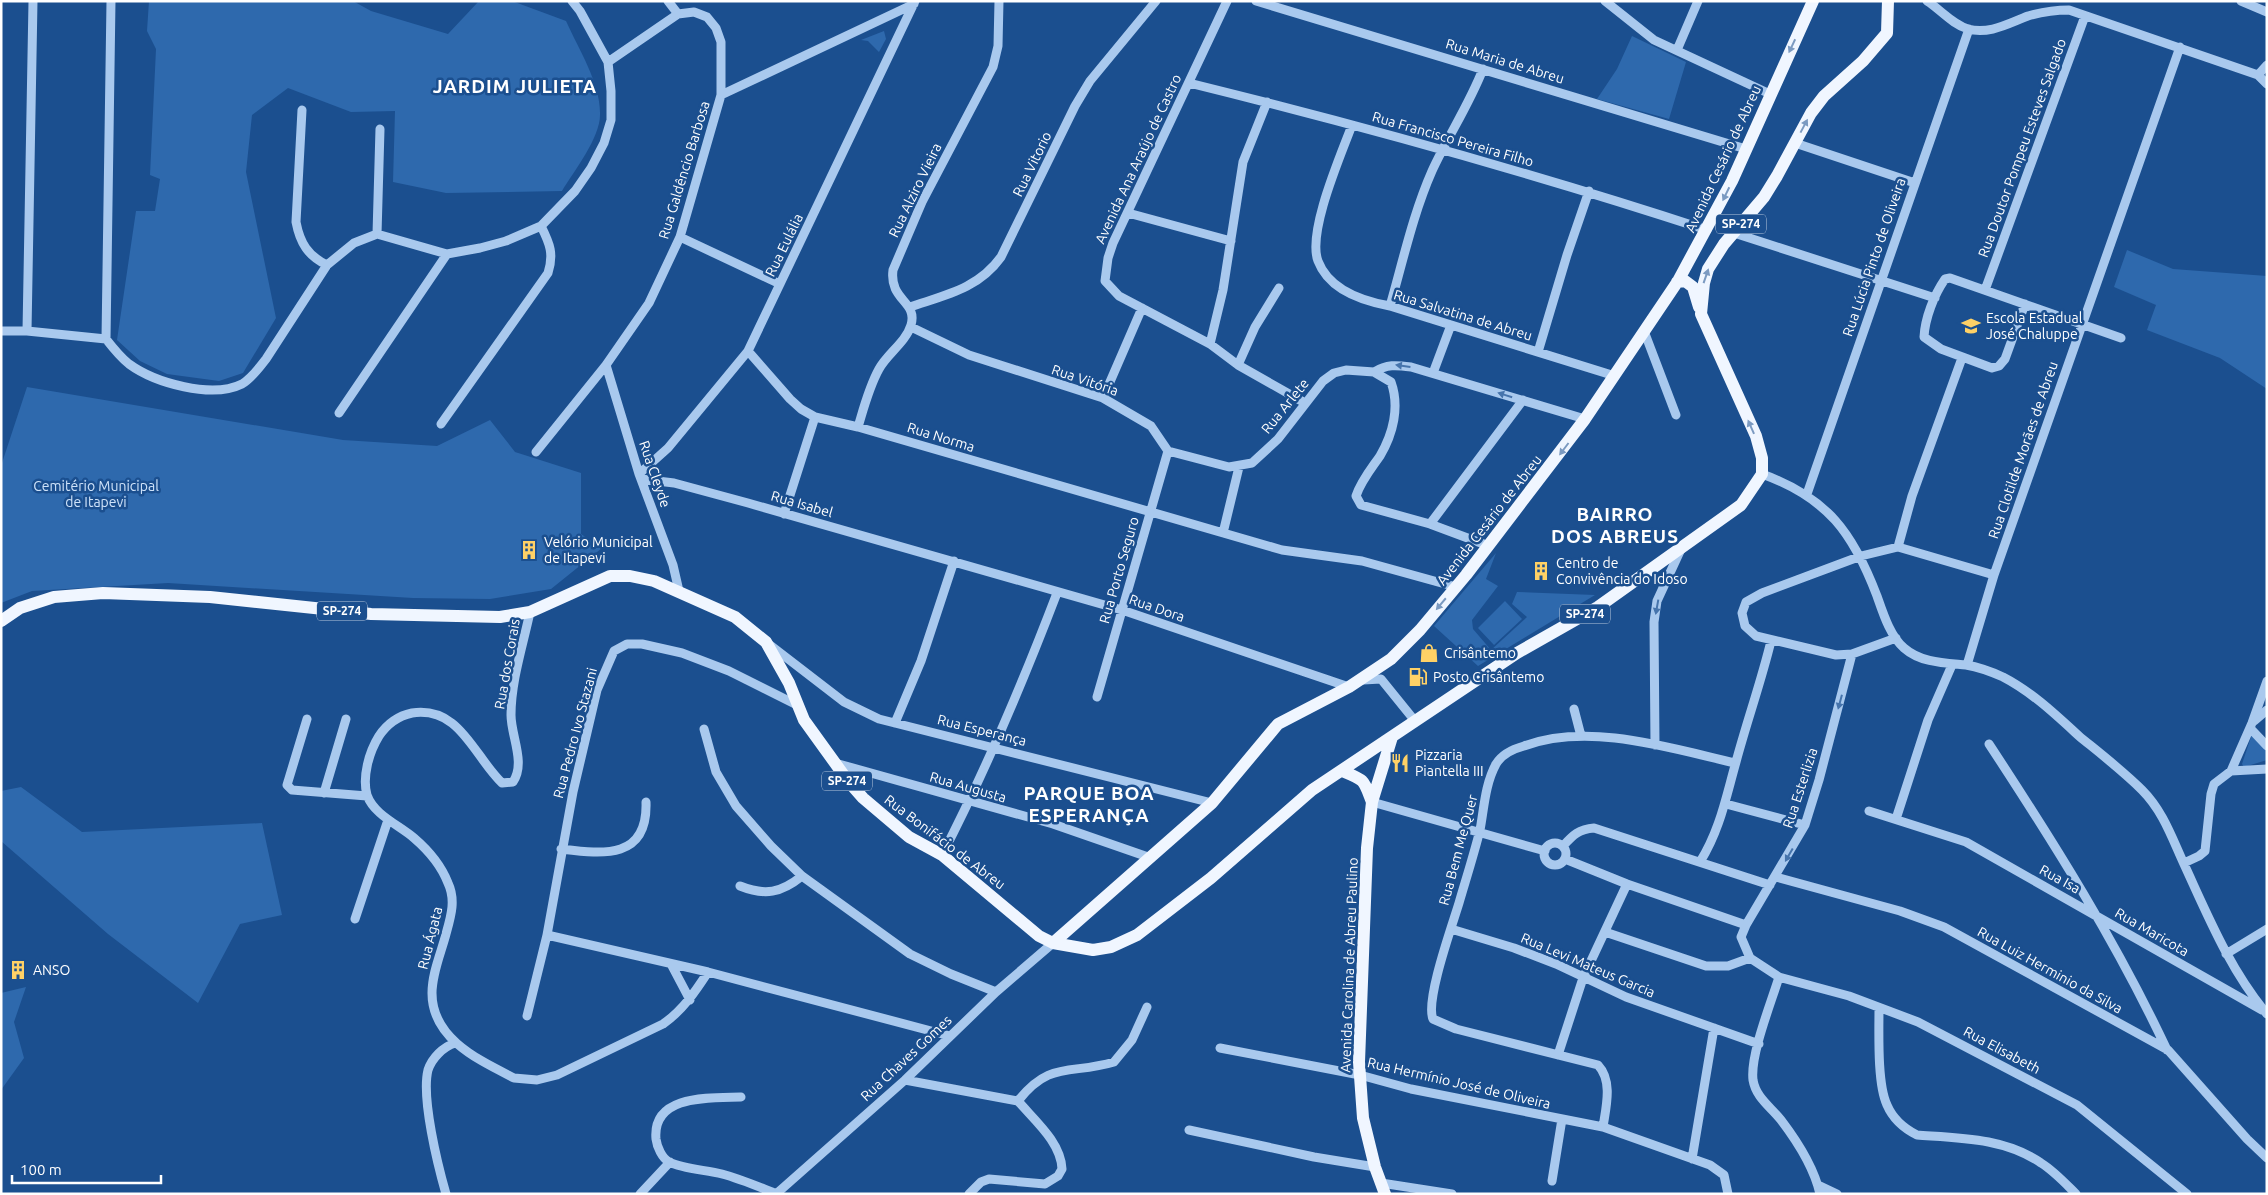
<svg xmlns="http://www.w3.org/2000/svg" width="2268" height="1195" viewBox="0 0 2268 1195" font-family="Ubuntu,sans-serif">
  <rect width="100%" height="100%" fill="#1b4f8f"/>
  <path fill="#2e69ad" d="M149,1H353L371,11L448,34L479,1H512L566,21C579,50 601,84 600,115C600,138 574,171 562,191L446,193L393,182L395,111L351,112L288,88L252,115L246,172L276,318L243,373L219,381L167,374L140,361L117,340L136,211H155L160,179L150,175L156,49L147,31Z
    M884,31L886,39L879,52L868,41L861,40Z
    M1632,36L1686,62L1669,119L1597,99L1617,69Z
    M2127,250L2173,269L2267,276V389L2220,358L2147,330L2156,305L2114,287Z
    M27,387L343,440L437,446L490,420L515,452L581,473V534L602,548L551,589L490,599L413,598L168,583L32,591L1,603V466Z
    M1496,553L1486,579L1498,586L1472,620L1473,629L1491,650L1527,617L1512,604L1517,592L1595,595L1478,666L1434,626Z
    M1505,601L1522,619L1494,645L1478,628Z
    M2252,734L2267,748V760L2244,767L2242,764Z
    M21,787L82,832L262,823L282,915L240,924L198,1003L108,934L1,841V791Z
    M26,987L14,1022L24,1058L1,1090V993Z"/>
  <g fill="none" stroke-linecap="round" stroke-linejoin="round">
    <path stroke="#a9c9ee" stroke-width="9" d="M668,1L678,14
      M1227,1L1113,243L1108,258L1105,281L1119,296L1210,344L1238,365L1305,403
      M1256,1L1746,149
      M1605,1L1654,40L1770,94
      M1927,1C1941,10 1952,24 1968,29C1989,35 2009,23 2028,16C2042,12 2055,10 2069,10L2258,75L2267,84
      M2241,1L2267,12
      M1677,50L1698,1
      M2258,75L2267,65
      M1189,83C1363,126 1536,174 1707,230
      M721,95L914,4
      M302,110L296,222C300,243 308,256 327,265
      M1352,125C1341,155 1307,232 1318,261C1329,290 1362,301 1390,306L1615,376
      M1795,143L1915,183
      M1128,213L1231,241
      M1734,233L1935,298
      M377,234L380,129
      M680,237L780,284
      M1985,290L2085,16
      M2025,304L2005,359L1999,366L1992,368L1941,349L1924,337C1925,318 1934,295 1945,279L1950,278L2121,338
      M1390,306C1403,261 1413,214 1432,171C1448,136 1469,105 1483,69
      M910,307C945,295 978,289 1001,257L1075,106L1090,81L1156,1
      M911,327L969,355L1103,398L1151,426L1168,451L1229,467L1252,463L1278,439L1323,381L1334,373L1346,370L1374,372L1391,382C1400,407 1393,434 1380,456C1371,469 1361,481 1356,496L1361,505L1430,524L1489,546
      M1,331H27L106,339C113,348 120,357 129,364C155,383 212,399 242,384C252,378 259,368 266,359L327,265L354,243L377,234L447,254L480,248L506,241L541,226L575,191L591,168L604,143L611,120V91L608,62L580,11L572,1
      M27,331L33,1
      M1644,331L1676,415
      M106,339L111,1
      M1210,344L1223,290L1243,162L1267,102
      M748,351L790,399L801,409L815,417L858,427L1282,550L1362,561L1456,587
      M1538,352L1567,255L1589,191
      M606,365L639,474L673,565L679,591
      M1238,365L1255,327L1279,288
      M1374,372C1387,364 1396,365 1411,367L1585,419
      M1433,373L1451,325
      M1103,398L1142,308
      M339,413L447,254
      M441,424L548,273C554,254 550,244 541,226
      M858,427C864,407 869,387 879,369C887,354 906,342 911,325C918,301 889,301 893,270L922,202L993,67L998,46L999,1
      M536,452L606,365L649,303L680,237L721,95V42L716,28L707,17L694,12L678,14L608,62
      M639,474L668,448L748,351L915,1
      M1762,474C1828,498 1853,533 1877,596C1883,613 1890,636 1904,648C1921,663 1945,663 1966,665C1978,667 1992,672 2003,677C2032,692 2056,715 2080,737C2101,754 2123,771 2142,790C2163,811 2172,838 2184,864C2208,916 2230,970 2267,1014
      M641,479L674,483L748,503L1122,610L1349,687
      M1807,494L1969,29
      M784,514L815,417
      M1430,524L1523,400
      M1223,533L1239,467
      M1898,547L1912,496L1962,358
      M530,612C523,645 511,681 511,715C511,736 526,763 513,782L502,783C473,755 460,706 412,713C398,716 387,724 379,736C369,752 362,777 367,795C374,815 399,825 414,838C428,850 441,865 448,883C456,900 451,916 446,934C441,953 432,973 432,993C432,1039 479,1060 514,1078L537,1080L557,1075L663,1024C683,1010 695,992 708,972
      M1896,638L1852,654L1836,655L1756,636L1745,626L1742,613L1746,602L1762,593L1861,556L1898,547L1994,575
      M770,645L844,702L879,719L1212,803
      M1852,654L1819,780L1805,825L1746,925L1741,937L1750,958L1779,977L1849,996L1918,1022L2077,1105L2187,1194
      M1967,665L1994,575L2180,47
      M1363,680L1381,679L1415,721
      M1097,697L1168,451
      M1574,709L1581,736
      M307,719L287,785L292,790L367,796
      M2254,721L2267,710
      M895,723L921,661L954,561
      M2250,728L2267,746
      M704,729L716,772L736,806L771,846L802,876L910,954L951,974L996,992
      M1989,744C2054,843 2117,943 2167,1050
      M1655,745L1654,622L1657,601L1681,549
      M835,763L1053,824L1151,858
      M2231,771L2267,769
      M324,793L346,719
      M1372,802L1545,851
      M1726,804L1805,825
      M1869,811L1966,842L2262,1010
      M1896,819L1928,720L1952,665
      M1544 854a11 11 0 1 1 22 0a11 11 0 1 1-22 0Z
      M1563,846C1573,835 1579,829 1594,828L1770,885
      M561,849C603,854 648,860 646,802
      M942,855C986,770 1023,682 1057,593
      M1565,859L1627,884L1746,925
      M1700,862C1720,830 1726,797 1736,762C1747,721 1761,682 1771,641
      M2184,863L2199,856L2205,851L2211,794L2214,784L2231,771L2252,723L2267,681
      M1776,877L1900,911L1944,927L2168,1050L2247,1139L2267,1158
      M740,886C765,896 781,893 802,876
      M355,919L388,820
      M1451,929L1514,948L1556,964L1626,997L1759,1044
      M1605,932L1706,966H1728L1750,958
      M547,935L708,972L950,1036
      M2226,954L2267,929
      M671,964L690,1000
      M1779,977C1771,1003 1750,1055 1753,1080C1756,1098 1771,1107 1781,1120C1797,1141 1814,1167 1820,1194
      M1879,1008C1879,1032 1877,1084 1887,1105C1893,1119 1905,1129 1917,1135C1960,1138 2005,1138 2041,1163C2054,1171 2065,1183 2076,1194
      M527,1016L547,935L573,792L597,690L614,651L627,644H642L682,653L729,671L797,705
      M1220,1048L1360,1075L1411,1089L1603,1127L1710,1165L1724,1175L1728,1194
      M1558,1055L1583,978L1627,884
      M905,1080L1018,1101C1034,1120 1061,1142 1062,1169L1058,1176L1045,1184L989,1179L981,1182L969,1194
      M741,1097C711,1098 652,1094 656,1139C657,1147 662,1158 669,1162C683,1169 707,1170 722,1174C741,1179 759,1187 777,1194
      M1018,1101C1050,1060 1071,1075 1114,1062L1132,1040L1147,1007
      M1603,1127C1606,1107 1613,1081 1598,1065L1456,1029L1433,1019C1425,1001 1452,926 1459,903C1466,879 1474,854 1480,830C1484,809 1485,784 1496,764C1502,754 1513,749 1524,746C1589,722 1670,748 1735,763
      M1189,1130L1314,1157L1375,1167
      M1692,1159L1714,1028
      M1552,1181L1562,1119
      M1381,1183L1452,1194
      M1818,1185L1837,1194
      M446,1194C438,1166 421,1098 428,1070C432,1058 443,1047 455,1043
      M640,1194L670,1162
      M776,1194L905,1080L996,992L1053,943"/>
    <path stroke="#f0f6ff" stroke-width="12" d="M1677,282L1685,281L1693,287L1699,307
      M1,621L20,608L54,597L103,593L210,597L371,614L500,617L530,612L610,576H630L654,581L735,617L766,642L789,683L804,720L848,781L863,798L909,837L942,855L1039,936L1053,943L1093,950L1111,947L1137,935L1211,878L1312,790L1517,653L1598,607L1741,505L1762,474V458L1756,436L1701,314L1704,283L1708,269L1724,244L1764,197L1777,176L1811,113L1824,96L1863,61L1887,33L1888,1
      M1342,771C1366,781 1363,779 1372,802
      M1053,943L1212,803L1278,724L1349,687L1391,659L1420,630L1466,575L1585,419L1678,281L1732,181L1813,1
      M1385,1194L1375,1167L1363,1118L1359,1062L1367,848L1372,802L1392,737"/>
  </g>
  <defs><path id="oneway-solid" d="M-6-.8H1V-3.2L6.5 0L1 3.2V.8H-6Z" transform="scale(1.25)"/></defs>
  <g fill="#7b9ac1">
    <use href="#oneway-solid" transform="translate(1792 46) rotate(115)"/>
    <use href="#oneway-solid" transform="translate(1804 126) rotate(-62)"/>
    <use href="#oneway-solid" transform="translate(1726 194) rotate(116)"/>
    <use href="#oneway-solid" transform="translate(1706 276) rotate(-71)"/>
    <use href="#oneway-solid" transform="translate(1751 427) rotate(-114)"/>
    <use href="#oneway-solid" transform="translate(1564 449) rotate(127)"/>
    <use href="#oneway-solid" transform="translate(1441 604) rotate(130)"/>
  </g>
  <g fill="#4674ac">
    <use href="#oneway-solid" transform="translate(1403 366) rotate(-172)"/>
    <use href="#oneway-solid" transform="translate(1505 395) rotate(-163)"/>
    <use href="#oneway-solid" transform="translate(1657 607) rotate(100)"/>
    <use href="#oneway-solid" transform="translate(1840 702) rotate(105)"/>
    <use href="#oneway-solid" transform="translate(1789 855) rotate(120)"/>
  </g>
  <defs>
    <g id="school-bare" transform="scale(1.5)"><path d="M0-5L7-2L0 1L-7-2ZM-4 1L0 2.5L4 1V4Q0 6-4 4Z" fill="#ffd166" stroke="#1b4f8f" stroke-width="2.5" paint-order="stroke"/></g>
    <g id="building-bare" transform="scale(1.5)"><path d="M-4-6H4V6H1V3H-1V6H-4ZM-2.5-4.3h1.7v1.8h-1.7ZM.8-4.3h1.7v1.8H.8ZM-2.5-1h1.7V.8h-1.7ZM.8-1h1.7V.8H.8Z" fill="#ffd166" stroke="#1b4f8f" stroke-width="2.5" paint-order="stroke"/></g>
    <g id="shop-bare" transform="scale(1.5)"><path d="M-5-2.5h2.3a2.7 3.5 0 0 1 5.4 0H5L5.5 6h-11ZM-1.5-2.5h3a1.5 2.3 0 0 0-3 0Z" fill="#ffd166" stroke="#1b4f8f" stroke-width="2.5" paint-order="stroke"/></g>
    <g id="fuel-bare" transform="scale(1.5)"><path d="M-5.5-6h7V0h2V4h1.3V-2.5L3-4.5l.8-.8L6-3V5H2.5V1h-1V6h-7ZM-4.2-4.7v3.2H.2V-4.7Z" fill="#ffd166" stroke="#1b4f8f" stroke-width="2.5" paint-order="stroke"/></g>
    <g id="restaurant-bare" transform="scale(1.5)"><path d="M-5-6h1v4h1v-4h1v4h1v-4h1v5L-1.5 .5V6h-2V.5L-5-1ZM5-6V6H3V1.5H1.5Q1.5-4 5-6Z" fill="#ffd166" stroke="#1b4f8f" stroke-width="2.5" paint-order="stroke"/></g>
  </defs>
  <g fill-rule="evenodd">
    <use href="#school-bare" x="1971" y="326"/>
    <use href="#building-bare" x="529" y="550"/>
    <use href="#building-bare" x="1541" y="571"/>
    <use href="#shop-bare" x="1429" y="653"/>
    <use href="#fuel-bare" x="1418" y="677"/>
    <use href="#restaurant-bare" x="1400" y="763"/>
    <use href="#building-bare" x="18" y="970"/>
  </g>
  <g text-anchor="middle" stroke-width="5" stroke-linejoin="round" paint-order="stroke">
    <g fill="#1b4f8f" stroke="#bbcadd" stroke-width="1">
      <rect x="1716" y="214.5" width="50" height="19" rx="4"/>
      <rect x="317" y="601.5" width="50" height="19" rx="4"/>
      <rect x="1560" y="604.5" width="50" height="19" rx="4"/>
      <rect x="822" y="771.5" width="50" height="19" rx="4"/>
    </g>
    <g font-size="12" font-weight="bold" fill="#fff">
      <text x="1741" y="228">SP-274</text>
      <text x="342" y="615">SP-274</text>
      <text x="1585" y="618">SP-274</text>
      <text x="847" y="785">SP-274</text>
    </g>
    <g font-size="14" fill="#fff" stroke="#1b4f8f">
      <text transform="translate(1505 61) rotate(17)" y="5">Rua Maria de Abreu</text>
      <text transform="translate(1453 139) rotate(16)" y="5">Rua Francisco Pereira Filho</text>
      <text transform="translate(2022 148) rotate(-70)" y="5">Rua Doutor Pompeu Esteves Salgado</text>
      <text transform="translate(1138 159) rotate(-65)" y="5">Avenida Ana Araújo de Castro</text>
      <text transform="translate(1723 159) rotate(-65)" y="5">Avenida Cesário de Abreu</text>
      <text transform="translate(1032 164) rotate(-64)" y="5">Rua Vitorio</text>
      <text transform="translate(684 170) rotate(-73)" y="5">Rua Galdêncio Barbosa</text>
      <text transform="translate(915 190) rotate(-64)" y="5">Rua Alziro Vieira</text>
      <text transform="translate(784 245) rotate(-64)" y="5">Rua Eulália</text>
      <text transform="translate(1874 257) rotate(-71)" y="5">Rua Lúcia Pinto de Oliveira</text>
      <text transform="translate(1463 315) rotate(17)" y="5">Rua Salvatina de Abreu</text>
      <text transform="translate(1085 380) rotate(19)" y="5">Rua Vitória</text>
      <text transform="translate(1285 406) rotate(-51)" y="5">Rua Arlete</text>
      <text transform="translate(941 437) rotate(17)" y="5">Rua Norma</text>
      <text transform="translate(2023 450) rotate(-71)" y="5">Rua Clotilde Morães de Abreu</text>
      <text transform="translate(655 474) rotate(71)" y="5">Rua Cleyde</text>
      <text transform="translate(802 504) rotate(16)" y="5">Rua Isabel</text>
      <text transform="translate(1489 520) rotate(-52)" y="5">Avenida Cesário de Abreu</text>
      <text transform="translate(1119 570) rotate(-74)" y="5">Rua Porto Seguro</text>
      <text transform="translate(1157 608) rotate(19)" y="5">Rua Dora</text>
      <text transform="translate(507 664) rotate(-80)" y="5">Rua dos Corais</text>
      <text transform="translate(982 730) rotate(14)" y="5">Rua Esperança</text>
      <text transform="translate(575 733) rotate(-75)" y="5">Rua Pedro Ivo Stazani</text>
      <text transform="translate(968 787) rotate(16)" y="5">Rua Augusta</text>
      <text transform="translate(1800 788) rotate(-72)" y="5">Rua Esterlizia</text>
      <text transform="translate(945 842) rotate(37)" y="5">Rua Bonifácio de Abreu</text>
      <text transform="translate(1458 850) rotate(-75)" y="5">Rua Bem Me Quer</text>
      <text transform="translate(2060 879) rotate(29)" y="5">Rua Isa</text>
      <text transform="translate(2152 932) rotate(30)" y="5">Rua Maricota</text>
      <text transform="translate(430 938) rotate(-76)" y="5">Rua Ágata</text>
      <text transform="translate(1349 965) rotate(-88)" y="5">Avenida Carolina de Abreu Paulino</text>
      <text transform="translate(1588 965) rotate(23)" y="5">Rua Levi Mateus Garcia</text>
      <text transform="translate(2050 970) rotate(29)" y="5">Rua Luiz Herminio da Silva</text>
      <text transform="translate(2002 1050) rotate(28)" y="5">Rua Elisabeth</text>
      <text transform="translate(906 1058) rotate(-43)" y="5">Rua Chaves Gomes</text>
      <text transform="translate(1459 1083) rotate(13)" y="5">Rua Hermínio José de Oliveira</text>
    </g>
    <g font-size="14" fill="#fff" stroke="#1b4f8f" text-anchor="start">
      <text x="1986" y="323">Escola Estadual<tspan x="1986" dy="16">José Chaluppe</tspan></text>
      <text x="544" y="547">Velório Municipal<tspan x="544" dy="16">de Itapevi</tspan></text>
      <text x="1556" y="568">Centro de<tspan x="1556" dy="16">Convivência do Idoso</tspan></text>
      <text x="1444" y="658">Crisântemo</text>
      <text x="1433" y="682">Posto Crisântemo</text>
      <text x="1415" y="760">Pizzaria<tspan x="1415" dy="16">Piantella III</tspan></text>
      <text x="33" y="975">ANSO</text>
    </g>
    <g font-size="14" fill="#cfe3fa" stroke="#1b4f8f">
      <text x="96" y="491">Cemitério Municipal<tspan x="96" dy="16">de Itapevi</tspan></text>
    </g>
    <g font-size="19" font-weight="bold" letter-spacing="1" fill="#fff" stroke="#1b4f8f">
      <text x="515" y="93">JARDIM JULIETA</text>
      <text x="1615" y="521">BAIRRO<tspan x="1615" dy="22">DOS ABREUS</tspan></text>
      <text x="1089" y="800">PARQUE BOA<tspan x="1089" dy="22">ESPERANÇA</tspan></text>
    </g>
  </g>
  <rect width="2268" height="1195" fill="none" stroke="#ffffff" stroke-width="5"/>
  <path d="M12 1175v8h149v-8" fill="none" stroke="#ffffff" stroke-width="2.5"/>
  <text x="20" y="1175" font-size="15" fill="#ffffff" stroke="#1b4f8f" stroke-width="4" paint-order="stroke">100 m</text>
</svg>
